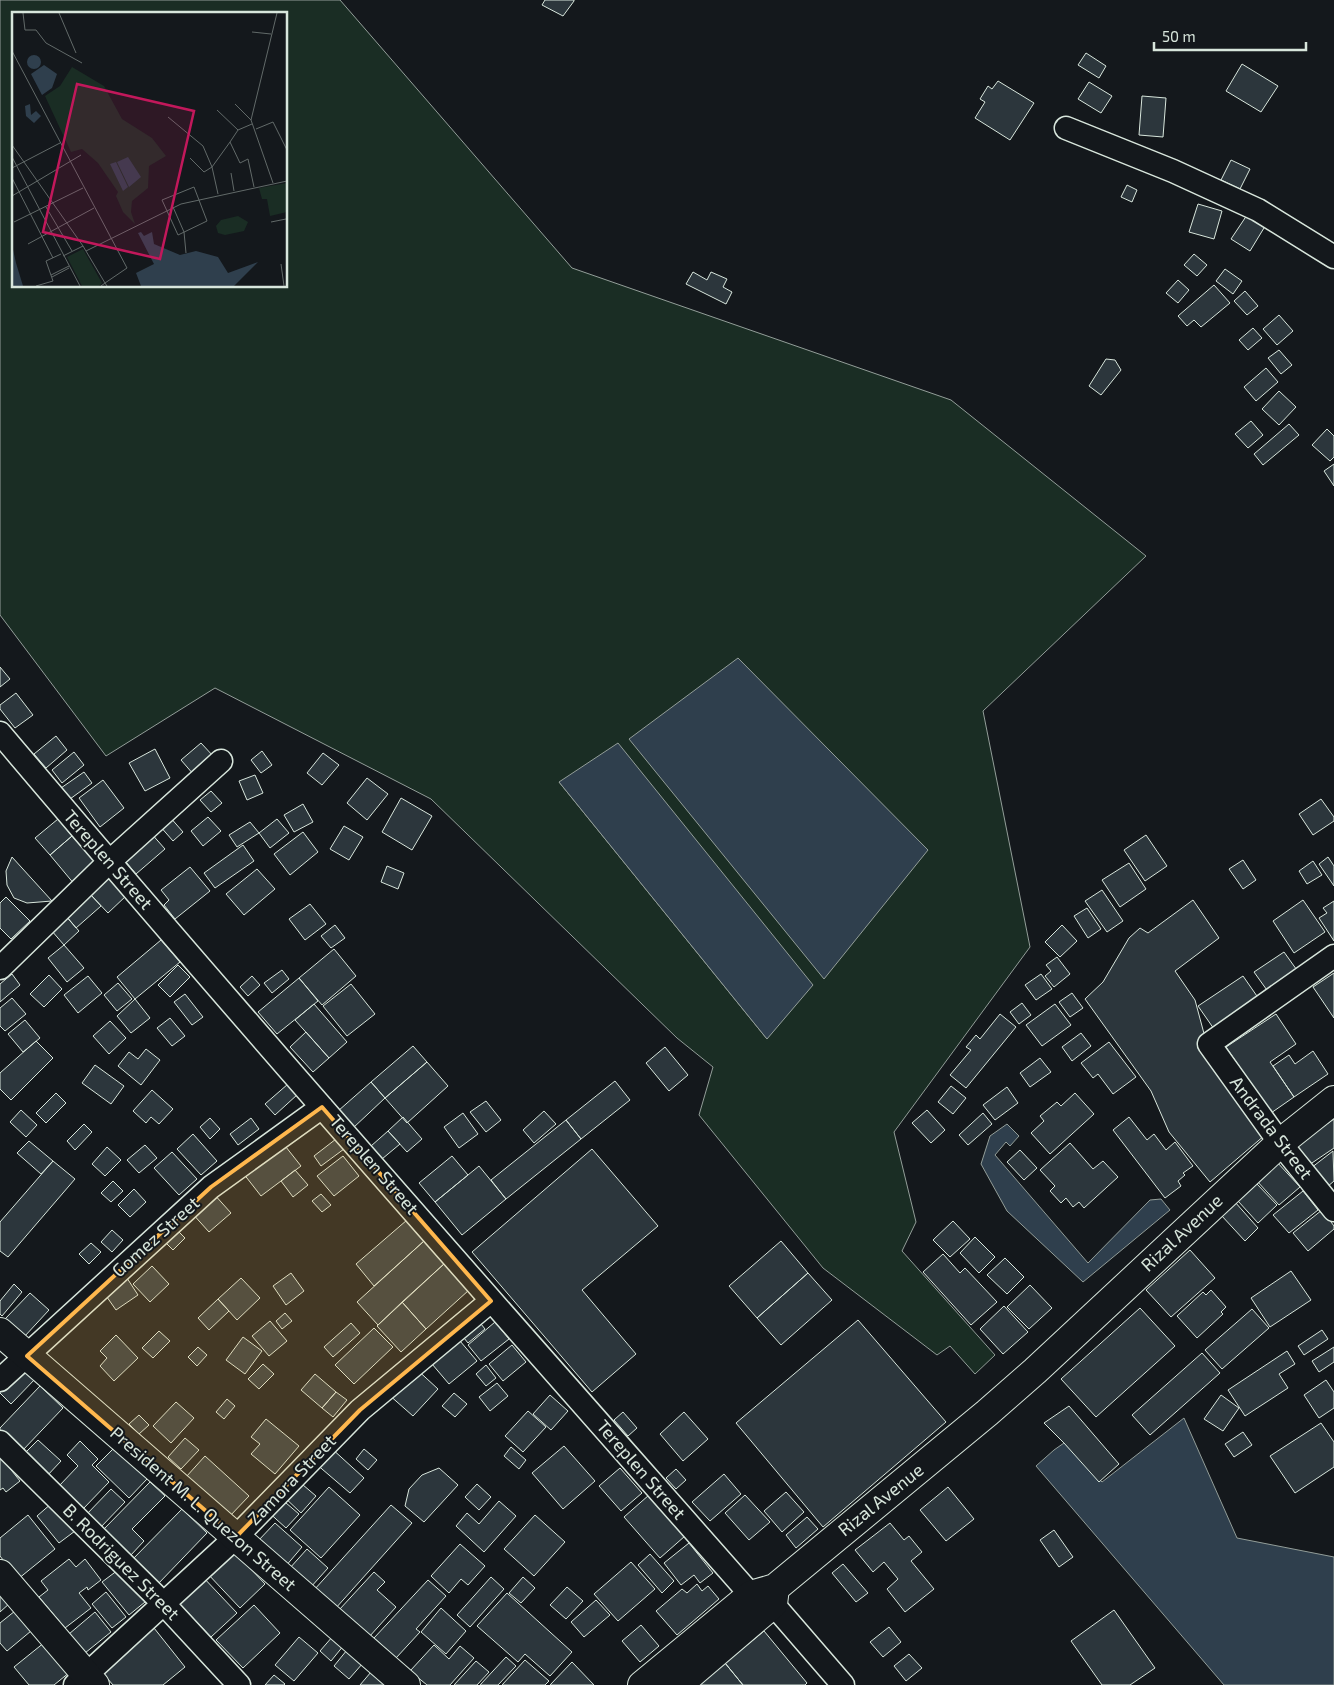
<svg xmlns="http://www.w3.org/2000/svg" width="1334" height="1685" viewBox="0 0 1334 1685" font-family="'Exo 2',sans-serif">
  <rect width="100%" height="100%" fill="#14181c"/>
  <path fill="#1a2d24" stroke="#939e99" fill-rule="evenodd" d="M0,0H340L572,268L951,400L1146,556L983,711L1030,947L894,1132L916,1222L902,1251L995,1355L975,1374L950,1346L937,1355L823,1268L699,1115L713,1067L677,1038L431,799L215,688L106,756L0,615ZM14,14H286V286H14ZM559,782L812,985L767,1038V1039Z"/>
  <path fill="#2f3f4d" stroke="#939e99" d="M738,658L928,850L824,979L629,739Z
    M618,743L813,985L767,1039L559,782Z
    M1007,1124L1019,1136L1010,1146L1006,1142L995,1155L1088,1263L1150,1200L1161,1199L1170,1210L1083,1282L1007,1211L981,1164L990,1136Z
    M1184,1418L1237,1538L1334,1557V1685H1224L1036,1466L1054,1450L1064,1443L1102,1482Z"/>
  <path fill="#2c363c" stroke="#d8e6dc" d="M545,0H574V1L563,16L542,5Z
    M1086,53L1106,66L1099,78L1078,65Z
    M1242,64L1278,86L1261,112L1226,91Z
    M998,81L1034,103L1010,140L975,118L985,102L980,99L988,86L992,89Z
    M1089,82L1112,96L1101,113L1078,99Z
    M1142,96L1166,98L1163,137L1139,135Z
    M1231,160L1250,169L1240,189L1221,180Z
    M1127,185L1137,190L1132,202L1121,197Z
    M1198,204L1222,211L1214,239L1189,232Z
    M1249,212L1267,223L1250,251L1231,239Z
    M1194,254L1207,265L1197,276L1184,265Z
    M1225,269L1242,281L1233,294L1216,281Z
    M693,272L707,280L711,272L727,279L723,287L732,292L726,304L686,284Z
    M1178,280L1189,290L1178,303L1166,293Z
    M1214,285L1230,303L1201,327L1194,320L1187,326L1178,316Z
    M1245,291L1258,306L1247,315L1234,301Z
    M1279,315L1293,331L1277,345L1263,329Z
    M1253,328L1262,338L1248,350L1239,340Z
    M1279,350L1292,365L1281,374L1268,358Z
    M1106,359L1115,360L1121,370L1101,395L1089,386Z
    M1266,368L1278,382L1256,401L1244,387Z
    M1279,391L1296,407L1279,425L1262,409Z
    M1251,421L1263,435L1248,448L1235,434Z
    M1289,424L1299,435L1263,465L1254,454Z
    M1327,429L1334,436V457L1330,461L1312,445Z
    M1334,464V486L1324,471Z
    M0,667L10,679L0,687Z
    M16,693L33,715L15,728L0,709V705Z
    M56,736L67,750L46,768L34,754Z
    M201,743L214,757L194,775L181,760Z
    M155,749L170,778L145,791L129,763Z
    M262,751L272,765L261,773L251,760Z
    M74,752L84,765L62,783L52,770Z
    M323,753L339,765L322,785L307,773Z
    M84,772L92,783L70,799L61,788Z
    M255,775L263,793L247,800L239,781Z
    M367,778L388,794L367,820L347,803Z
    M103,780L124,808L100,827L79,798Z
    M211,791L222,803L211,812L200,800Z
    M401,798L432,816L412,850L382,832Z
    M1321,799L1334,817V821L1313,835L1299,814Z
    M303,804L313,822L294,832L284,815Z
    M169,816L183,832L173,841L159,825Z
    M208,817L221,831L203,846L191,831Z
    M58,819L72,836L50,855L35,838Z
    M277,819L289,833L270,848L259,833Z
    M250,822L259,833L237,847L229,835Z
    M344,826L363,837L349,860L330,849Z
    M150,832L165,849L136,874L121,856Z
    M303,832L318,852L290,875L274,854Z
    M1146,835L1167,866L1145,881L1124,850Z
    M72,836L98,865L75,885L50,855Z
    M243,845L254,861L215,888L204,873Z
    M12,857L52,901L27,903L14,898L7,885L6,871Z
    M1328,857L1334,866V886L1319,864Z
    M1243,860L1256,880L1243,889L1229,869Z
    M1313,861L1322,875L1307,884L1299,871Z
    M1129,863L1146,889L1120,907L1102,880Z
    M387,866L404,873L398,889L381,882Z
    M190,867L210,891L175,919L164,905L169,900L161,890Z
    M257,869L275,889L244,915L226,894Z
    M110,876L127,895L108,913L90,894Z
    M1102,890L1123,921L1107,932L1085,901Z
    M90,894L101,906L76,928L66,916Z
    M6,897L30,921L11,939L0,928V903Z
    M1193,900L1219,938L1175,971L1195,1000L1206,1041L1265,1135L1210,1182L1169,1132L1151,1091L1085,999L1103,982L1129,938L1140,928L1148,933Z
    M1303,900L1325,932L1294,953L1273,921Z
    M1334,901V941L1319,918L1327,913L1323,908Z
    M310,904L326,924L305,940L289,919Z
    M1087,908L1101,929L1088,938L1074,916Z
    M66,916L79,931L64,945L51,930Z
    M335,925L345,938L331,948L321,936Z
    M1062,925L1077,941L1060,957L1045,942Z
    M161,940L180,962L135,999L117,977Z
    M64,945L84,968L67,982L48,958Z
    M334,949L356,976L322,1005L299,978Z
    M1284,952L1299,973L1269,993L1254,972Z
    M1057,957L1070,974L1054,987L1045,976L1051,971L1046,965Z
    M178,965L190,977L170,997L158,985Z
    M282,970L289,979L272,993L264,983Z
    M1334,973V1018L1313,987Z
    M12,974L20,985L0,1002V984Z
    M1041,974L1052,989L1036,1000L1025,985Z
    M49,975L62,989L44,1007L30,994Z
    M88,976L102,993L78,1013L64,995Z
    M252,976L260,985L248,996L240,987Z
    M1243,976L1259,999L1214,1029L1198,1006Z
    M299,978L318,1001L277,1034L258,1012Z
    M118,983L132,999L117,1011L104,995Z
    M351,984L375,1014L347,1036L323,1006Z
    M1072,993L1083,1008L1070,1017L1059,1002Z
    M185,994L203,1017L192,1025L174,1002Z
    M12,998L26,1014L5,1031L0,1026V1008Z
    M135,999L150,1018L131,1033L117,1016Z
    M1022,1003L1031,1015L1019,1024L1010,1012Z
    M314,1004L347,1042L329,1058L295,1020Z
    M1055,1004L1071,1025L1042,1046L1026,1025Z
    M1000,1014L1016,1027L966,1088L950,1075L971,1050L966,1047L976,1035L980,1039Z
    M1276,1014L1296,1044L1270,1062L1294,1097L1271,1113L1226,1047Z
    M170,1018L185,1036L172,1046L157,1028Z
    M25,1020L40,1038L23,1052L8,1034Z
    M110,1021L126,1038L109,1054L93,1036Z
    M306,1032L329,1058L313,1072L290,1047Z
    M1081,1033L1091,1046L1072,1061L1062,1047Z
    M36,1041L53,1058L11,1100L0,1089V1073Z
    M1109,1042L1136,1077L1113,1094L1098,1074L1093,1078L1081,1063Z
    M413,1046L427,1062L385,1098L371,1082Z
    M665,1047L688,1075L669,1091L646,1063Z
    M146,1049L160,1060L141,1085L118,1066L129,1052L138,1059Z
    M1313,1051L1328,1074L1294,1097L1273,1066L1289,1055L1295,1064Z
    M1040,1058L1051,1072L1030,1087L1020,1073Z
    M427,1062L448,1086L407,1123L385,1098Z
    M95,1065L124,1086L111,1104L82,1083Z
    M615,1081L630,1100L581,1139L566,1120Z
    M371,1082L385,1098L353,1128L338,1111Z
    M288,1084L298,1094L275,1115L265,1104Z
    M951,1086L966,1098L953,1114L938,1102Z
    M1007,1087L1018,1103L995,1120L983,1105Z
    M152,1090L173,1109L159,1124L151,1117L146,1123L133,1111Z
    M56,1093L66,1103L46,1123L36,1113Z
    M1075,1093L1094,1114L1050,1154L1031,1133L1044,1121L1040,1116L1057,1102L1061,1106Z
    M486,1101L501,1120L486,1132L470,1112Z
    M21,1110L37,1125L26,1137L10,1122Z
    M927,1110L945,1130L931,1143L912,1123Z
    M544,1111L556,1124L534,1143L523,1130Z
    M463,1113L478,1134L459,1148L444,1127Z
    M983,1113L992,1124L968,1145L959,1135Z
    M403,1117L422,1139L407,1152L388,1131Z
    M1129,1117L1147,1140L1154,1134L1166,1150L1175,1142L1193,1166L1183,1173L1185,1175L1178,1181L1181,1186L1165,1198L1113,1130Z
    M210,1118L220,1129L210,1139L200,1127Z
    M251,1118L259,1129L238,1145L230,1134Z
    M1334,1119V1148L1309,1165L1296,1145Z
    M566,1120L581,1139L506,1199L491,1180Z
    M84,1124L92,1132L75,1150L67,1141Z
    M388,1131L400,1144L382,1159L371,1146Z
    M193,1134L217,1161L201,1175L177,1149Z
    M336,1139L344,1149L321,1166L314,1156Z
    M29,1141L53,1161L41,1174L17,1153Z
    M282,1142L301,1166L261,1196L243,1173Z
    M1070,1143L1093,1169L1103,1161L1118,1177L1084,1208L1079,1202L1073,1207L1066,1198L1061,1203L1050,1191L1055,1186L1040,1170Z
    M145,1145L157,1158L139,1173L127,1160Z
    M107,1147L121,1160L105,1176L92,1164Z
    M592,1149L658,1226L582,1290L636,1354L592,1392L472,1252Z
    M1020,1150L1037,1168L1024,1180L1007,1162Z
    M1333,1151L1334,1181L1327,1187L1311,1168Z
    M172,1152L197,1179L179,1195L154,1168Z
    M343,1156L359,1176L334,1196L317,1176Z
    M452,1156L468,1175L435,1202L419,1183Z
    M53,1161L75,1179L8,1257L0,1251V1222Z
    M1276,1161L1300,1187L1279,1205L1256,1180Z
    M479,1166L506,1199L462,1235L435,1202Z
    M295,1170L308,1185L293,1197L281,1181Z
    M113,1181L123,1191L111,1202L101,1193Z
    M1257,1184L1277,1205L1258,1223L1238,1201Z
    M134,1189L146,1202L130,1217L118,1205Z
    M1303,1191L1318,1210L1289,1233L1273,1215Z
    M213,1193L231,1213L209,1232L191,1212Z
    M321,1194L331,1205L322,1212L312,1201Z
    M1235,1202L1258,1228L1245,1241L1221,1215Z
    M1322,1210L1334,1226V1229L1308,1251L1293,1233Z
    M407,1220L424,1241L374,1286L356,1264Z
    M953,1221L970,1239L950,1257L933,1240Z
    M174,1227L185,1238L173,1250L162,1239Z
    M112,1230L123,1240L112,1252L101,1242Z
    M975,1237L995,1257L979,1273L960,1253Z
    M424,1241L445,1263L378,1325L357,1302Z
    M781,1241L808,1273L757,1318L729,1286Z
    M91,1243L101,1252L89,1264L79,1254Z
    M1190,1250L1215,1278L1171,1317L1146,1290Z
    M943,1254L960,1273L965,1268L997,1302L971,1325L923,1272Z
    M1005,1258L1024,1277L1007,1294L987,1275Z
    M445,1263L469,1290L426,1329L402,1302Z
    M152,1266L169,1284L150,1302L133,1284Z
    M1291,1271L1311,1300L1270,1327L1251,1298Z
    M291,1273L304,1291L286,1305L273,1286Z
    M808,1273L832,1300L781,1345L757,1318Z
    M125,1275L138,1295L116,1310L102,1290Z
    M241,1278L260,1298L237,1320L218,1299Z
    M14,1284L22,1292L2,1316L0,1314V1301Z
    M1030,1285L1052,1308L1029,1329L1007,1307Z
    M1211,1290L1226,1307L1221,1312L1223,1314L1197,1338L1177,1316L1203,1292L1206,1295Z
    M30,1293L49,1310L24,1337L5,1319Z
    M218,1299L229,1311L209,1330L198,1318Z
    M402,1302L426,1329L401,1352L377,1326Z
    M1004,1306L1028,1332L1003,1354L980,1329Z
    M1140,1308L1175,1346L1096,1417L1061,1379Z
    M1252,1309L1269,1328L1222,1369L1205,1350Z
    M285,1313L292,1321L282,1329L276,1321Z
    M473,1314L485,1329L468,1343L456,1328Z
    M858,1320L946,1422L823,1527L736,1423Z
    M270,1321L287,1341L269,1356L252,1336Z
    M495,1322L509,1339L481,1361L468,1345Z
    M351,1323L360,1333L333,1357L324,1347Z
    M374,1328L393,1347L354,1384L335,1365Z
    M1322,1330L1328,1339L1304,1355L1298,1346Z
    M159,1331L170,1341L153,1358L142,1348Z
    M116,1335L138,1358L114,1381L100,1366L107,1358L100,1351Z
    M243,1337L262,1351L245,1374L226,1360Z
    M460,1341L477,1361L449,1384L432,1364Z
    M512,1345L526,1362L503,1381L489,1364Z
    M198,1347L207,1355L197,1366L188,1357Z
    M1334,1347V1362L1319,1372L1312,1361Z
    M1287,1351L1295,1364L1279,1374L1288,1388L1245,1416L1228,1390Z
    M1202,1353L1220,1373L1150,1435L1132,1415Z
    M19,1362L36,1378L11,1404L0,1393V1381Z
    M263,1364L274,1374L259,1389L248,1379Z
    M486,1365L496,1378L486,1386L476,1374Z
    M413,1366L438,1389L413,1416L388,1394Z
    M315,1374L336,1392L322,1408L301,1390Z
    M1326,1380L1334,1392V1408L1319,1418L1304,1395Z
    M497,1383L508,1396L490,1411L479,1397Z
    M40,1386L63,1408L22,1451L0,1430V1428Z
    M336,1392L347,1400L333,1417L322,1408Z
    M454,1393L467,1404L455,1417L442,1406Z
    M550,1395L568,1411L551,1430L533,1414Z
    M1221,1395L1239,1408L1223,1431L1204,1419Z
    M227,1399L235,1406L224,1419L216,1412Z
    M176,1402L194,1418L171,1443L153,1426Z
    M1069,1406L1119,1464L1099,1482L1064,1443L1044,1423Z
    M528,1411L546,1427L523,1452L505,1436Z
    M623,1412L637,1428L628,1436L614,1420Z
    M684,1412L708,1439L683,1461L660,1434Z
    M139,1415L149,1425L139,1434L129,1424Z
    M266,1419L299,1446L275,1474L251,1454L260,1444L251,1437Z
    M1321,1423L1334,1442V1467L1295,1493L1270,1456Z
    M1243,1432L1252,1445L1234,1457L1225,1444Z
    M185,1438L199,1450L181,1469L168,1457Z
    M38,1440L61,1461L46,1477L23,1455Z
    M80,1441L98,1459L92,1465L109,1482L83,1509L59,1486L78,1466L67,1455Z
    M564,1446L595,1481L563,1509L532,1473Z
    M115,1447L147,1479L129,1498L96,1466Z
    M330,1447L364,1478L350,1493L315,1463Z
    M511,1447L526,1460L519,1469L504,1456Z
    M364,1449L377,1460L368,1470L356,1459Z
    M0,1456L20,1481L6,1492L3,1488L0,1490Z
    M205,1456L249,1496L229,1517L186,1477Z
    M439,1468L458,1485L424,1522L405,1506L409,1489L422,1475Z
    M620,1468L642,1493L621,1511L599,1486Z
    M676,1469L686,1480L676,1489L666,1478Z
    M724,1474L741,1494L710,1521L692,1502Z
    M296,1479L316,1496L301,1513L282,1495Z
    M150,1482L165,1496L132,1529L144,1541L130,1556L103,1530Z
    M477,1484L491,1497L479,1510L465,1497Z
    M329,1487L360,1515L321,1558L290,1530Z
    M948,1487L974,1519L946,1541L920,1510Z
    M111,1489L125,1502L99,1529L85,1516Z
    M786,1492L804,1512L782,1532L764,1511Z
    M649,1495L685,1536L660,1558L624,1517Z
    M745,1495L770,1522L749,1540L725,1513Z
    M279,1497L299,1514L286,1528L266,1510Z
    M499,1501L516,1516L484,1552L456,1526L467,1513L479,1524Z
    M52,1503L75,1531L59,1543L37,1516Z
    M391,1505L412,1523L335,1609L314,1590Z
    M182,1509L207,1533L157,1585L131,1561Z
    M28,1515L55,1549L18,1579L0,1556V1538Z
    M535,1515L565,1542L534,1576L504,1549Z
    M807,1517L818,1529L796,1548L786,1535Z
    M275,1523L302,1547L285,1567L257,1542Z
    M890,1523L904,1540L909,1536L922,1552L911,1561L934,1589L905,1612L887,1589L898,1579L884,1562L873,1572L855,1550Z
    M1054,1530L1073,1557L1059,1567L1040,1540Z
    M689,1543L713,1573L700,1583L694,1575L681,1585L664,1563Z
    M460,1544L485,1566L468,1585L461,1579L449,1593L431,1576Z
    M231,1548L265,1584L240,1608L206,1572Z
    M307,1549L328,1568L310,1588L289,1569Z
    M650,1554L674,1581L662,1593L638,1565Z
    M69,1559L76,1567L85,1559L101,1580L88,1590L87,1587L79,1593L91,1608L65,1628L39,1597L48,1590L41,1581Z
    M631,1562L655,1589L618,1621L594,1594Z
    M843,1564L868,1593L856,1602L832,1573Z
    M118,1570L145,1602L129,1615L102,1582Z
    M374,1572L385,1582L377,1590L396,1607L369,1637L339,1610Z
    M201,1575L237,1613L211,1637L176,1600Z
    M491,1577L504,1589L470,1627L457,1615Z
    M523,1577L535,1588L521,1603L509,1593Z
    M428,1580L446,1596L416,1629L420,1632L396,1658L374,1638Z
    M697,1584L702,1591L708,1586L719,1599L677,1635L656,1611L682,1589L687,1593Z
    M567,1587L583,1601L566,1619L550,1605Z
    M0,1591L10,1603L0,1612Z
    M106,1592L126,1617L112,1628L92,1604Z
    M507,1593L572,1652L550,1676L525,1654L518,1662L477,1626Z
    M596,1600L610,1615L584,1637L571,1622Z
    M254,1605L280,1633L243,1668L216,1640Z
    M441,1608L466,1631L446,1654L421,1632Z
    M1114,1610L1155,1668L1130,1685H1102L1071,1641Z
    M15,1611L31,1631L7,1651L0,1643V1623Z
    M95,1612L111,1632L85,1653L69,1634Z
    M641,1625L659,1646L640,1662L622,1641Z
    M889,1627L901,1642L883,1657L870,1642Z
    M154,1628L185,1667L163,1685H113L101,1671Z
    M764,1631L807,1683L805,1685H743L725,1663Z
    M333,1636L344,1645L331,1661L320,1651Z
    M299,1637L318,1653L294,1681L275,1665Z
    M45,1642L70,1672L54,1685H29L14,1667Z
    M434,1645L449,1659L460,1646L474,1658L450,1685H427L410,1671Z
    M347,1650L363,1663L349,1679L334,1666Z
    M909,1654L922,1668L906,1681L894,1666Z
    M506,1657L516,1666L498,1685H480Z
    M525,1660L549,1681L545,1685H502Z
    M476,1661L489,1672L477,1685H454Z
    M572,1662L594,1685H550Z
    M725,1663L743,1685H699Z
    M371,1672L387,1685H360Z
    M274,1675L285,1684L284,1685H265Z"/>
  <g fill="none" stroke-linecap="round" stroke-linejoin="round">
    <g stroke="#d8e6dc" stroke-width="25">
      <path id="minor" d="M1066,128L1173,171L1258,210L1334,257
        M0,733C246,1024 499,1309 751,1595L773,1604L843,1685
        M1334,956L1209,1044L1280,1143L1334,1210
        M0,968L109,862L221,761
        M0,1380L211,1187L322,1107
        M0,1442L164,1604L239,1685
        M75,1685L236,1537L360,1410L491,1301"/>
    </g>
    <g stroke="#d8e6dc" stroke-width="30">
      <path id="major" d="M0,1332L406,1685
        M0,1574L95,1685
        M642,1685L751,1595L775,1588L987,1413L1035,1371L1280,1143L1334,1100
        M678,1685L773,1604L775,1588"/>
    </g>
    <use href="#minor" stroke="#14181c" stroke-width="22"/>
    <use href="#major" stroke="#14181c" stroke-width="28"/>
  </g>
  <path fill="#ffb74d" fill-opacity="0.2" stroke="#ffb74d" stroke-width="4" stroke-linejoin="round" d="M322,1107L491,1301L360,1410L236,1537L27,1356L211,1187Z"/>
  <g text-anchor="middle" stroke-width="4" stroke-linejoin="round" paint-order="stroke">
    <g font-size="18" fill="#d8e6dc" stroke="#14181c">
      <text transform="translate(108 860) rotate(49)" y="6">Tereplen Street</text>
      <text transform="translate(1271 1128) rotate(53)" y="6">Andrada Street</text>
      <text transform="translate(374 1165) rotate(49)" y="6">Tereplen Street</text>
      <text transform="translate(1182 1233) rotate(-43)" y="6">Rizal Avenue</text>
      <text transform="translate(156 1237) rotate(-42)" y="6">Gomez Street</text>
      <text transform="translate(641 1470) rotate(49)" y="6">Tereplen Street</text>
      <text transform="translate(292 1480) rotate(-46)" y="6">Zamora Street</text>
      <text transform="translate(881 1500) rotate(-39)" y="6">Rizal Avenue</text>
      <text transform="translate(203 1509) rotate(41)" y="6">President M. L. Quezon Street</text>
      <text transform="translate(121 1562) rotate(45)" y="6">B. Rodriguez Street</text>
    </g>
  </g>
  <g transform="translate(12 12)">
    <rect width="275" height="275" fill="#14181c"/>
    <path d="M60,55L92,74L110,107L140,126L154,144L137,154L136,176L120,189L119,200L123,212L111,200L104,184L106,180L86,151L70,137L59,140L33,84L48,74ZM275,171V200L258,204L255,187H250L247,176ZM226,204L236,210L232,219L213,223L206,221L204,214L209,208ZM71,237L90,271L87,274H70L55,245Z" fill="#1a2d24"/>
    <path d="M15 50a7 7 0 1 1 14 0a7 7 0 1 1-14 0ZM32,53L45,62L40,76L30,83L19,62ZM18,92L19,103L24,99L29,104L22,111L14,104L13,94ZM116,145L129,165L117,175L105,150ZM104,150L116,175L111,179L98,152ZM129,220L132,224L140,220L142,232L168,243L184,239L206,245L216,261L246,250L222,274H129L124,261L142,252L126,221ZM0,233L4,251L11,274H0Z" fill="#2f3f4d"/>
    <path fill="none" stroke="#626a69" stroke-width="1" d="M11,1L13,18H24L34,31L70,51M47,1L64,41M240,20L259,22M0,39L115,256L93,271L95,274M223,92L239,108M205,98L226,118M156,105L191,134L200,155L218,130L228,151L236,147L242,175M244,117L261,110L275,138M218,130L226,118L240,112M0,133L71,234L93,271L89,274M0,145L68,274M178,146L192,160L200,155L206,182M0,156L48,131M219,161L222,179M0,166L41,246M261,171L239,108L265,1M182,175L195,209L166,223L150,188ZM0,184L69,143M34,195L60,239M161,195L172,220L174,241M2,210L71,176M259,210L274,207M16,232L82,196M74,239L169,192L275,169M51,244L71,234M269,252L272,274M39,263L57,254M40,265L57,256M24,274L41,269L34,249L49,242"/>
    <path fill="#c2185b" fill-opacity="0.15" stroke="#c2185b" stroke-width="2.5" d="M65,72L182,99L148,247L31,220Z"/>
    <rect width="275" height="275" fill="none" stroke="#d8e6dc" stroke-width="2.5"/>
  </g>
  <path d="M1154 42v8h152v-8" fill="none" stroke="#d8e6dc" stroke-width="2.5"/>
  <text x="1162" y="42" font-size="15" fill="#d8e6dc" stroke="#14181c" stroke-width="4" paint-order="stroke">50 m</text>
</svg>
